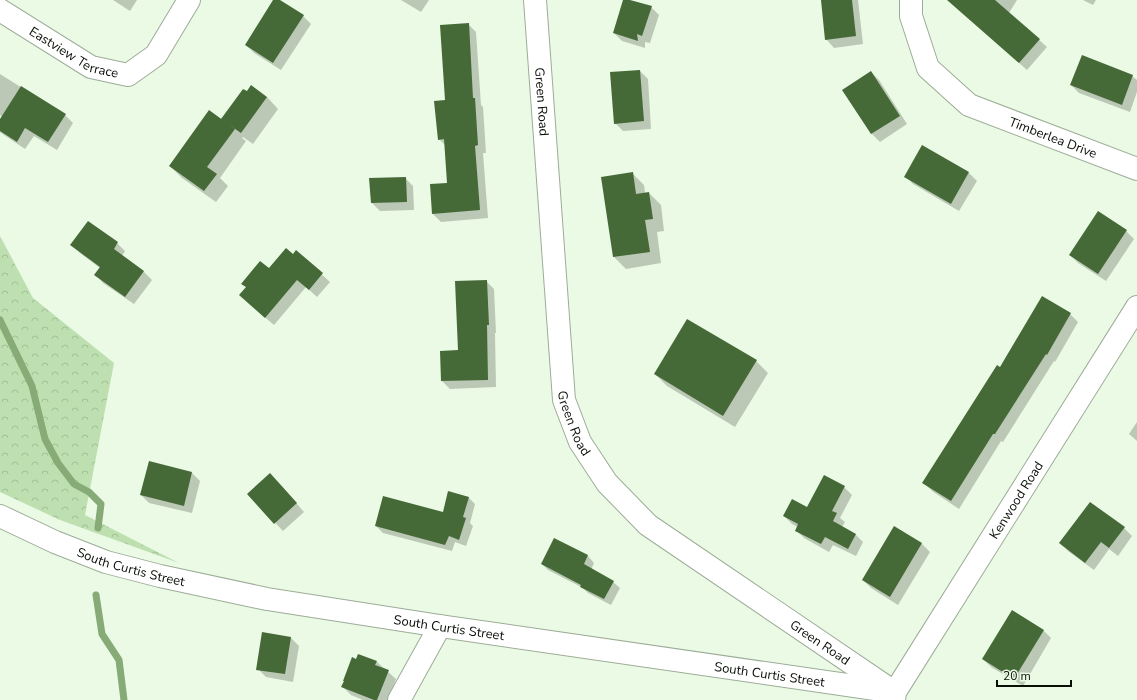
<svg xmlns="http://www.w3.org/2000/svg" width="1137" height="700" viewBox="0 0 1137 700" font-family="'Nunito Sans',sans-serif">
  <defs>
    <pattern id="forest-crowns" width="20" height="18" patternUnits="userSpaceOnUse"><rect width="20" height="18" fill="#bee0b1"/><path d="M2 6a3 3 0 1 1 6 0M12 15a3 3 0 1 1 6 0" fill="none" stroke="#a2bf97"/></pattern>
  </defs>
  <rect width="100%" height="100%" fill="#eafae4"/>
  <path fill="url(#forest-crowns)" d="M0,236L33,298L114,363L85,515L179,563L60,520L0,492Z"/>
  <path fill="#0003" d="M113,0H137L130,11Z
    M275,0H278L303,16L311,24L281,70L254,53L246,45Z
    M401,0H429L421,12Z
    M624,0L651,7L659,15L650,43L645,42V48L622,41L614,33Z
    M822,0H858L863,44L834,48L826,39Z
    M966,0H1017L1009,13L1047,47L1027,70L966,16Z
    M1083,0H1096L1093,5Z
    M468,24L476,32L481,105L483,107L486,153H483L488,218L441,222L433,214L448,184L446,146L439,139L446,101Z
    M640,71L648,79L651,129L623,131L615,123Z
    M871,72L879,80L907,124L880,142L872,134L843,90Z
    M0,74L65,115L73,123L57,150L34,136L25,149L4,135L0,132V121L2,117L0,115Z
    M1132,76L1137,80V92L1130,112L1079,93L1071,85Z
    M247,93L267,97L278,109L253,144L243,137L242,138L246,141L220,178L228,186L216,202L182,178L170,166L226,124Z
    M922,147L969,173L977,181L959,211L913,184L905,176Z
    M632,173L644,185L645,193H649L661,205L664,231L657,232L661,263L626,269L614,257Z
    M405,178L413,186L414,210L380,211L372,203Z
    M1126,231L1134,239L1106,281L1078,263L1070,255Z
    M117,243L125,251L122,256L144,272L152,280L134,304L103,283L96,275L100,268L80,253L72,245Z
    M296,251L330,282L317,297L306,287L274,325L248,303L269,269L293,255Z
    M486,281L494,289L496,333H495L496,387L450,389L442,381L459,351Z
    M1042,298L1070,314L1078,322L1055,362L1054,361L1003,442L1001,441L959,509L932,491L924,483L1001,369Z
    M756,361L768,373L735,427L667,386L655,374Z
    M1137,422V441L1129,434Z
    M149,463L192,473L200,481L192,513L149,503L141,495Z
    M278,482L304,512L283,531L248,494Z
    M844,487L852,495L840,518L845,522L842,527L855,534L863,542L856,556L833,545L829,552L804,538L796,530L798,527L792,524L784,516L807,509Z
    M468,497L475,504L470,523L473,526L466,546L455,542L452,551L383,533L376,526L444,513Z
    M895,528L922,544L930,552L898,605L871,588L863,580Z
    M1124,528L1132,536L1118,556L1109,549L1094,570L1068,551L1060,543Z
    M554,539L588,556L594,563L591,570L613,582L620,588L611,605L588,593L583,588L548,570L542,564Z
    M1043,630L1051,638L1023,686L991,667L983,659Z
    M291,638L299,646L293,682L266,677L258,669Z
    M359,655L377,662L396,679L388,700H363L351,695L343,687Z"/>
  <g fill="none" stroke-linecap="round" stroke-linejoin="round">
    <path stroke="#86ab77" stroke-width="7" d="M0,320L32,386L45,439L58,463L74,484L89,492L101,504L98,528
      M96,595L102,634L119,660L124,700"/>
  </g>
  <path fill="#466938" d="M273,0H280L304,15L273,63L245,45Z
    M623,0H630L652,6L642,36L637,34L638,41L613,33Z
    M821,0H852L856,36L825,40Z
    M947,0H995L1040,39L1019,63Z
    M469,23L473,98H475L478,145L475,146L480,210L432,214L430,184L447,183L444,139L438,140L434,101L445,100L440,25Z
    M1082,55L1133,75L1122,105L1070,85Z
    M640,70L644,121L614,124L610,72Z
    M871,71L900,116L871,134L842,90Z
    M251,85L267,97L241,133L221,119L243,89L247,91Z
    M21,86L66,114L48,142L25,128L17,142L0,131V119Z
    M209,110L235,129L207,167L217,174L204,191L169,166Z
    M922,145L969,172L951,204L904,177Z
    M633,172L636,194L649,192L653,219L645,220L650,252L613,257L601,177Z
    M406,177L407,202L371,203L369,178Z
    M1098,211L1127,230L1098,274L1069,255Z
    M88,221L118,242L114,249L144,271L125,297L94,275L100,267L70,245Z
    M286,248L293,254L296,250L323,273L309,290L297,280L265,318L239,295L246,287L241,284L260,261L269,268Z
    M487,280L489,325H487L488,380L441,381L440,351L458,350L455,281Z
    M1042,296L1071,313L1047,355L1046,354L995,434H993L951,501L922,483L997,365L1000,367Z
    M687,319L757,360L723,416L654,374Z
    M149,461L192,472L184,506L140,495Z
    M270,473L297,503L274,524L247,494Z
    M824,475L845,486L832,511L837,513L833,521L856,534L848,549L825,537L821,544L795,531L798,524L783,516L792,499L807,507Z
    M448,491L469,497L463,517L466,518L459,540L449,536L445,545L375,526L383,496L443,512Z
    M1090,502L1125,527L1109,548L1101,542L1085,563L1059,543Z
    M894,526L922,543L890,597L862,580Z
    M554,538L588,555L584,564L614,581L604,599L580,587L581,585L541,564Z
    M1012,610L1044,630L1014,679L982,659Z
    M262,632L291,637L285,674L256,670Z
    M358,654L377,661L375,665L389,670L377,700H374L341,687L344,681H343L352,657L356,659Z"/>
  <g fill="none" stroke-linecap="round" stroke-linejoin="round">
    <g stroke="#9dac98" stroke-width="24">
      <g id="street">
        <path id="s1" d="M911,0V16L928,68L969,105L1137,169"/>
        <path id="s2" d="M0,10L91,67L128,75L156,55L189,0"/>
        <path d="M399,700L440,626"/>
        <path id="s3" d="M894,700L895,692L1137,307"/>
      </g>
    </g>
    <g stroke="#9dac98" stroke-width="24">
      <g id="secondary">
        <path id="s4" d="M535,0L564,400L580,442L607,483L648,525L891,690"/>
        <path id="s5" d="M0,516L55,542L106,562L160,576L267,599L440,626L895,692"/>
      </g>
    </g>
    <use href="#street" stroke="#fff" stroke-width="22"/>
    <use href="#secondary" stroke="#fff" stroke-width="22"/>
  </g>
  <g text-anchor="middle" stroke-width="3" stroke-linejoin="round" paint-order="stroke">
    <g font-size="13" fill="#090e07" stroke="#eafae4">
      <text dy="5" stroke="none"><textPath href="#s2" startOffset="86">Eastview Terrace</textPath></text>
      <text dy="5" stroke="none"><textPath href="#s4" startOffset="102">Green Road</textPath></text>
      <text dy="5" stroke="none"><textPath href="#s1" startOffset="216">Timberlea Drive</textPath></text>
      <text dy="5" stroke="none"><textPath href="#s4" startOffset="426">Green Road</textPath></text>
      <text dy="5" stroke="none"><textPath href="#s3" startOffset="235">Kenwood Road</textPath></text>
      <text dy="5" stroke="none"><textPath href="#s5" startOffset="141">South Curtis Street</textPath></text>
      <text dy="5" stroke="none"><textPath href="#s5" startOffset="465">South Curtis Street</textPath></text>
      <text dy="5" stroke="none"><textPath href="#s4" startOffset="762">Green Road</textPath></text>
      <text dy="5" stroke="none"><textPath href="#s5" startOffset="789">South Curtis Street</textPath></text>
    </g>
  </g>
  <path d="M997 680v6h74v-6" fill="none" stroke="#090e07" stroke-width="2"/>
  <text x="1003" y="680" font-size="12" fill="#090e07" stroke="#eafae4" stroke-width="3" paint-order="stroke">20 m</text>
</svg>
